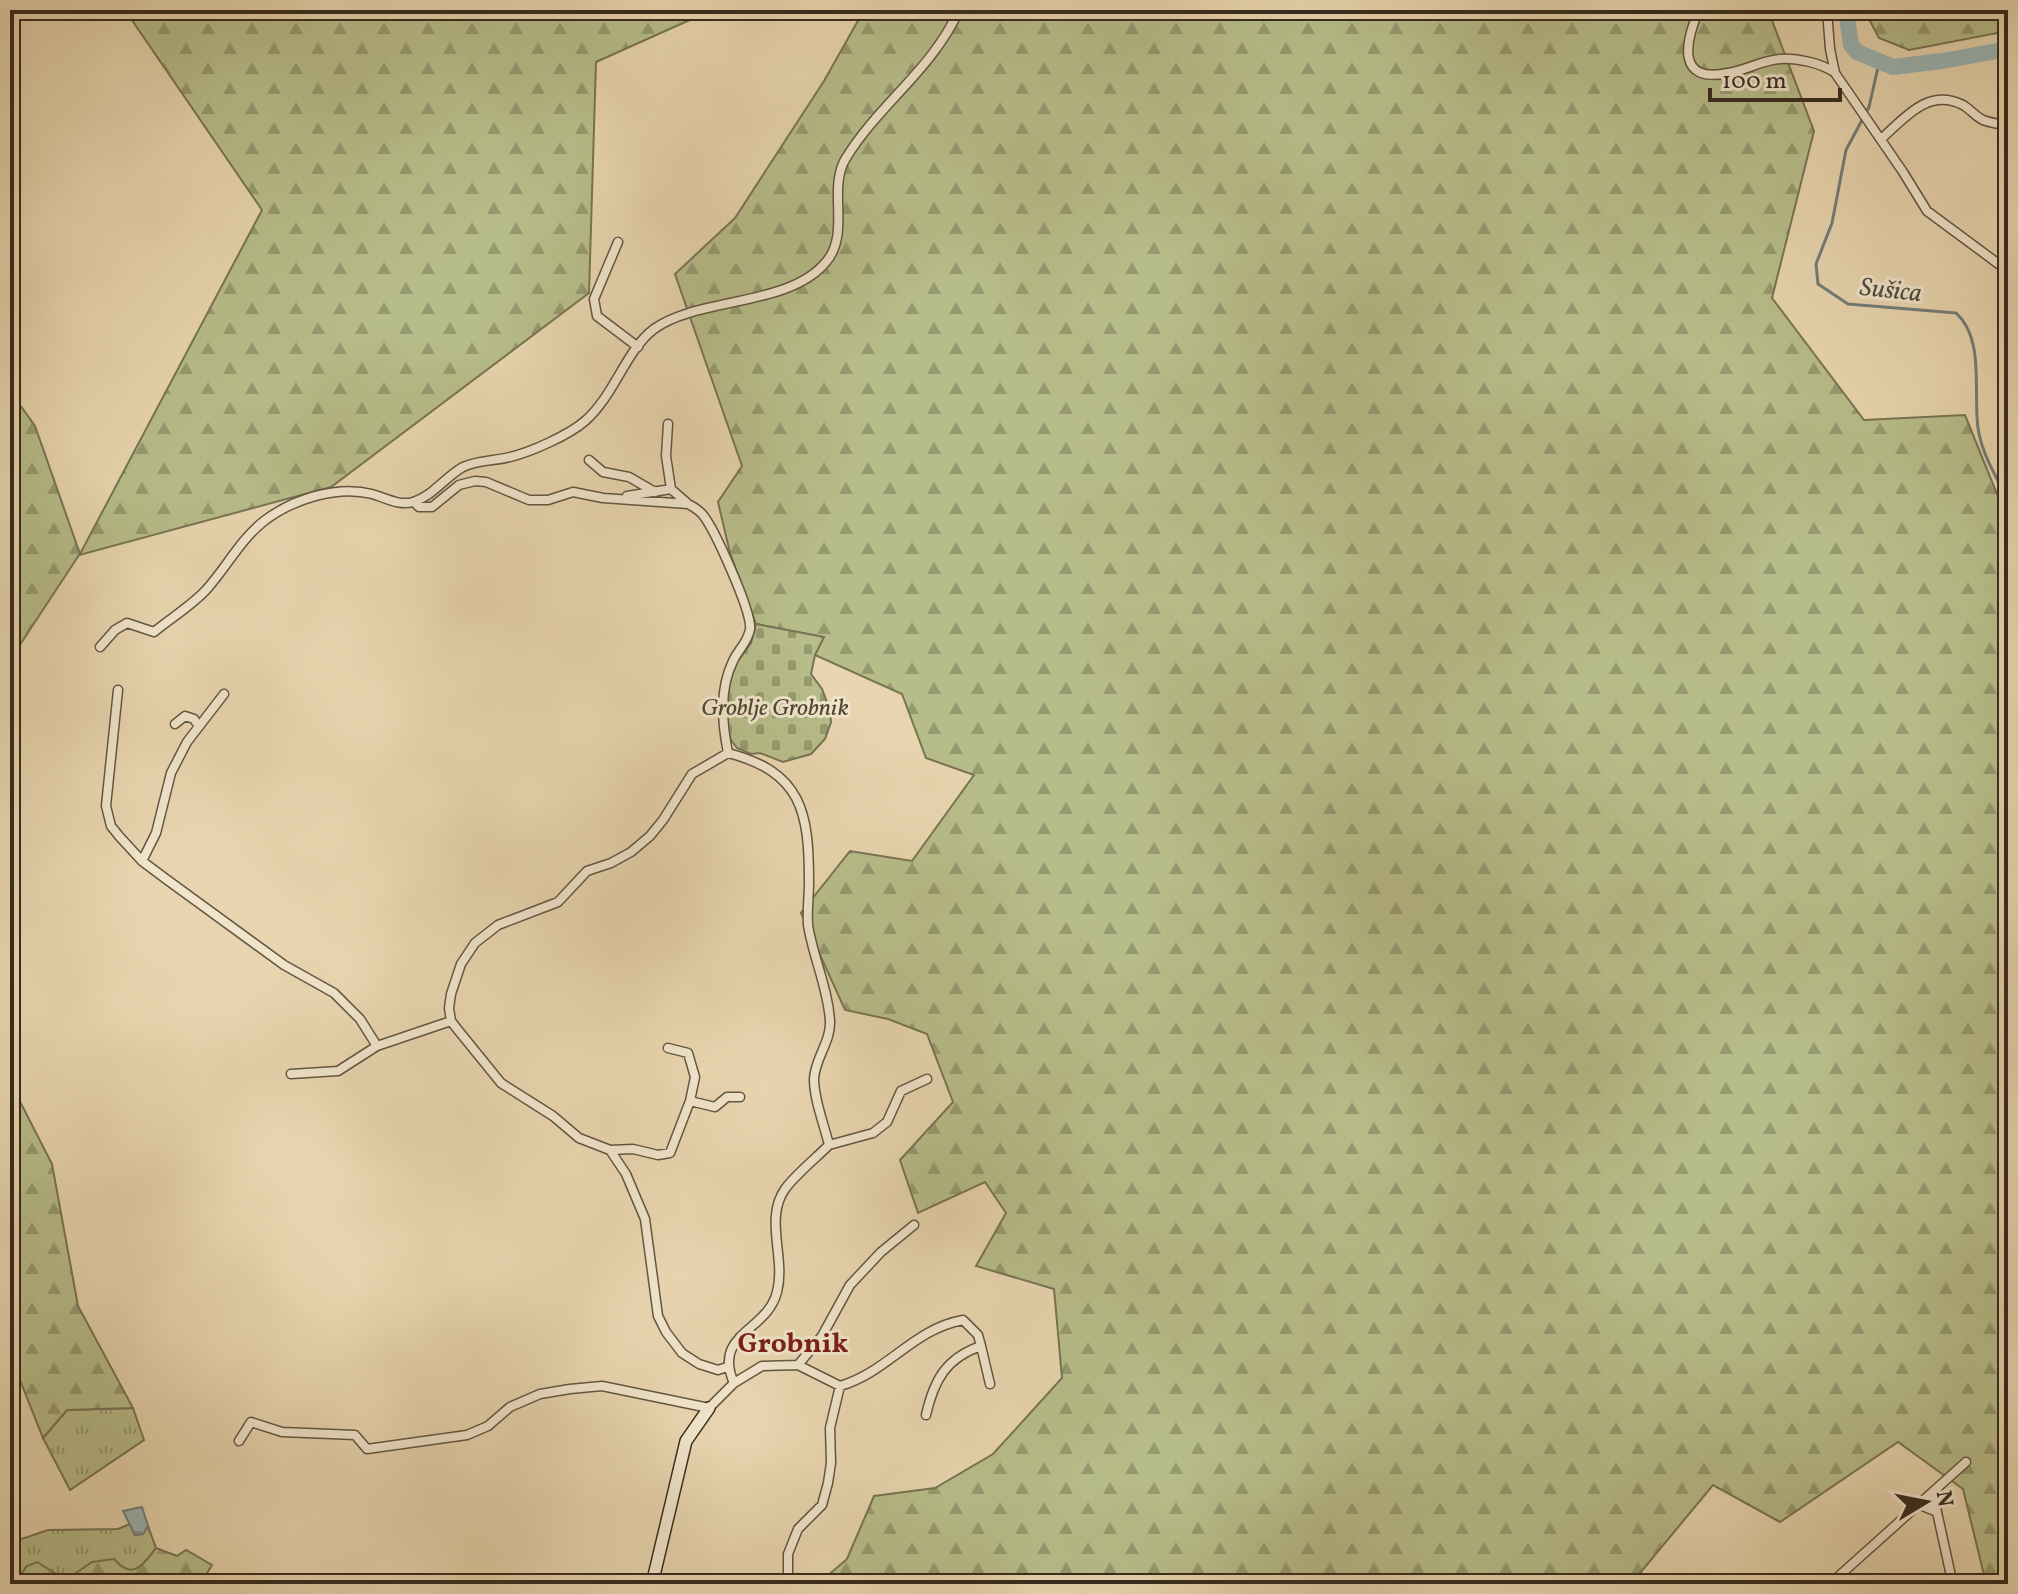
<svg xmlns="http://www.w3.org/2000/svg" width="2018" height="1594" viewBox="0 0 2018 1594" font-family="Vollkorn,serif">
  <defs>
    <pattern id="grass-tufts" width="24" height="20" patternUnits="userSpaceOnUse" patternTransform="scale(2)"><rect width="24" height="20" fill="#b7bd8a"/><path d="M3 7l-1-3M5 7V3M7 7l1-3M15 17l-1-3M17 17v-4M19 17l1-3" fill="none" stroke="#969a70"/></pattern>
    <pattern id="forest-firs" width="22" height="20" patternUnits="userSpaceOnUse" patternTransform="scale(2)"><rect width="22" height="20" fill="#b7bd8a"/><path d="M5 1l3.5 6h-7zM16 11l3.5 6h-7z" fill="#969a70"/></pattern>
    <pattern id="cemetery-stones" width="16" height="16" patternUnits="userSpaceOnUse" patternTransform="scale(2)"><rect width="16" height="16" fill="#b7bd8a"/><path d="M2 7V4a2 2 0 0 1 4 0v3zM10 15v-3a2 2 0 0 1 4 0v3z" fill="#969a70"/></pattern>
    <pattern id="water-ripples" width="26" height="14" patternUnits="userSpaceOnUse" patternTransform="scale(2)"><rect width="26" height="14" fill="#9bb6b5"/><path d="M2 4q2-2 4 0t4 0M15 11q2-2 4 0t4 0" fill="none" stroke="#7f9493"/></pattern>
  </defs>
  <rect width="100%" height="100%" fill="#e8d5af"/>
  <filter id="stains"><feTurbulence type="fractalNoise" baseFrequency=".0025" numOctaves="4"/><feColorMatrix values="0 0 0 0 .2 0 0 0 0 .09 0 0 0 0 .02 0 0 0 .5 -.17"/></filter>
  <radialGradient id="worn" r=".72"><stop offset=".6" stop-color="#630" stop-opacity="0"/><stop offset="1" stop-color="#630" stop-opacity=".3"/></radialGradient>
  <path fill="url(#grass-tufts)" stroke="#777454" stroke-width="2" d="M133,1408L144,1440L70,1490L43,1438L67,1410Z
    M130,1524L135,1535L143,1534L148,1526L156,1548L143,1565L132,1571L121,1568L66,1581L27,1566L14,1584H10V1543L48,1530L118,1529Z"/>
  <path fill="url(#forest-firs)" stroke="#777454" stroke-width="2" d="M125,10H712L596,62L589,293L331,487L79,555L10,660V391L35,426L80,554L262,210Z
    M864,10H1768L1814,131L1772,298L1864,420L1965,415L2008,521V1584H1982L1985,1579L1963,1489L1898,1442L1780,1522L1713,1485L1631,1584H818L847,1559L874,1496L935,1488L993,1454L1062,1378L1054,1289L976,1266L1006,1213L985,1182L918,1213L900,1160L953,1102L927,1034L888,1019L845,1010L801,913L850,851L912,861L974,775L926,758L902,694L815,655L823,637L756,624L730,553L718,502L742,466L675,274L735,218L824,81Z
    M1870,10H2008V31L1909,50L1879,38L1870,21Z
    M10,1082L52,1164L78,1306L133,1408L67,1410L43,1438L10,1355Z
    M156,1548L177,1556L186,1550L212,1565L200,1584H14L27,1566L37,1562L66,1580L92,1562L114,1559C133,1581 143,1565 156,1548Z"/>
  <path fill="url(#cemetery-stones)" stroke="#777454" stroke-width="2" d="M756,624L824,637L815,655L811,674L822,689L830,710L831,722L825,739L811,754L783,762L760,753L751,754L737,748L731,740L727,727L726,706L732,669L751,643Z"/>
  <path fill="url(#water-ripples)" stroke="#737e79" stroke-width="2" d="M142,1507L148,1526L143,1534L135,1535L123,1511Z"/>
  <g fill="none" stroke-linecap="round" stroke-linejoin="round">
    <path stroke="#737e79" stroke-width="3" d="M1879,63L1869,107L1846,150L1832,223L1816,264L1818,284L1848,304L1956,313C1985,339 1973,392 1978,428C1981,450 1995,478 2008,497"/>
    <path stroke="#9bb6b5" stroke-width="16" d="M1846,10L1851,45L1857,52L1893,67L1942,61L2008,49"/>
    <g stroke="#635642" stroke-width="11">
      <path id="minor" d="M1699,10C1685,42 1676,84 1728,73C1747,70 1762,60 1781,59C1798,58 1820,63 1834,72
        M1827,10L1830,49L1835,73L1903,172L1927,211L2008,271
        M1881,139C1904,119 1928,87 1963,105C1970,109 1975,116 1983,120C1991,123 2000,124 2008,126
        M618,242L594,299L597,316L638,347
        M668,424L666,456L671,489
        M589,460L603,472L629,477L655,492
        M627,496L671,489L687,503
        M414,502L419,507H432L459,485L475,481L486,482L529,500H548L573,492L603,498L688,504C694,507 699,510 703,515C715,530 752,612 750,629C748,642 738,650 733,661C719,690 722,722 728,753
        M100,647L115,630L127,623L154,632C171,618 191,606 206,590C226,568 240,540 264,521C293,499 337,485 372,494C386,498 399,506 413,502C433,496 445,477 463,467C478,460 494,461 510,457C531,452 569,435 585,421C614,396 626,350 654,329C698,297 789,307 826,262C851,233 827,188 846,158C880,103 932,70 959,10
        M118,690L106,806L111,826L119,836L142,861L166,879L284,965L334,993L360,1019L377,1046L451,1021
        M175,724L185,716L194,719L198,725
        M142,861L156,833L171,773L187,742L224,694
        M668,1048L688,1053L695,1077L690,1101
        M291,1074L338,1071L377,1046
        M829,1145L873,1133L887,1122L901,1091L927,1079
        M610,1150L633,1149L658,1155L670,1153L690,1101L715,1107L727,1097H740
        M981,1346L990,1384
        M798,1365L840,1386C888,1372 913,1329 963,1320L978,1335L981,1346C946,1358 934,1380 926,1415
        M734,1383L762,1366L798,1365L822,1336L850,1285L881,1252L914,1225
        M239,1441L251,1422L282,1432L355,1435L367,1449L467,1435L488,1426L510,1407L540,1394L570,1389L602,1386L709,1408L734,1383C712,1333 767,1332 777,1292C786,1258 764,1219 785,1189C795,1175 816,1158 829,1145C824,1124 814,1100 814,1079C815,1058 831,1042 830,1021C828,988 813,957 808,925C807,911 809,896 809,882C809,812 802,772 728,753L692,774L663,820L650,836L631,852L611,863L587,871L558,902L498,925L475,943L461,964L451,994L449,1008L451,1021L458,1030L501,1083L553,1116L579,1138L610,1150L626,1174L645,1219L658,1316L666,1332L682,1353L699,1364L718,1370L727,1367
        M1920,1505L1937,1512L1933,1492
        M1937,1512L1951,1576L1949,1584
        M788,1584V1554L798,1529L822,1505L828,1483L831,1463L830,1428L840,1386
        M1830,1584L1966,1462"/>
    </g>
    <g stroke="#372b1e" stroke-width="14">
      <path id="secondary" d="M652,1584L686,1441L709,1408"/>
    </g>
    <use href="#minor" stroke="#f0e4cb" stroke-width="8"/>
    <use href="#secondary" stroke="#f0e4cb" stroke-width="11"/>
  </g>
  <g text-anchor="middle" stroke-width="6" stroke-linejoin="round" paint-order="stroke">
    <g font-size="24" font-style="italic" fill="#514834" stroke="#f0e4cb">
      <text x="775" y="715">Groblje Grobnik</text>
    </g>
    <g font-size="26" font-style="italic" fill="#504e44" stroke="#f0e4cb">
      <text transform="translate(1891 289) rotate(6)" y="9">Sušica</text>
    </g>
    <g font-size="28" font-weight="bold" fill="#7a1f14" stroke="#f0e4cb">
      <text x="793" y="1352">Grobnik</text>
    </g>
  </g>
  <rect width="2018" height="1594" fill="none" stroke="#e8d5af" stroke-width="40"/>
  <rect x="12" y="12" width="1994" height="1570" fill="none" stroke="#372b1e" stroke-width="4"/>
  <rect x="20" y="20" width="1978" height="1554" fill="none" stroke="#372b1e" stroke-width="2"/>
  <g transform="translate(1926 1502) rotate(80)" stroke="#f0e4cb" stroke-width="6" paint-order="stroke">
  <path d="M0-6L14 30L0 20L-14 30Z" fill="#372b1e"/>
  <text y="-12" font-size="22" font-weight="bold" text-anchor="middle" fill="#372b1e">N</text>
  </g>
  <path d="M1710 88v12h130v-12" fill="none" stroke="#372b1e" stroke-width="4"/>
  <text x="1722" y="88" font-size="24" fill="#372b1e" stroke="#f0e4cb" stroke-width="6" paint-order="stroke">100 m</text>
  <rect width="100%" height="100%" filter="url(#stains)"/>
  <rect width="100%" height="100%" fill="url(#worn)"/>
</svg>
